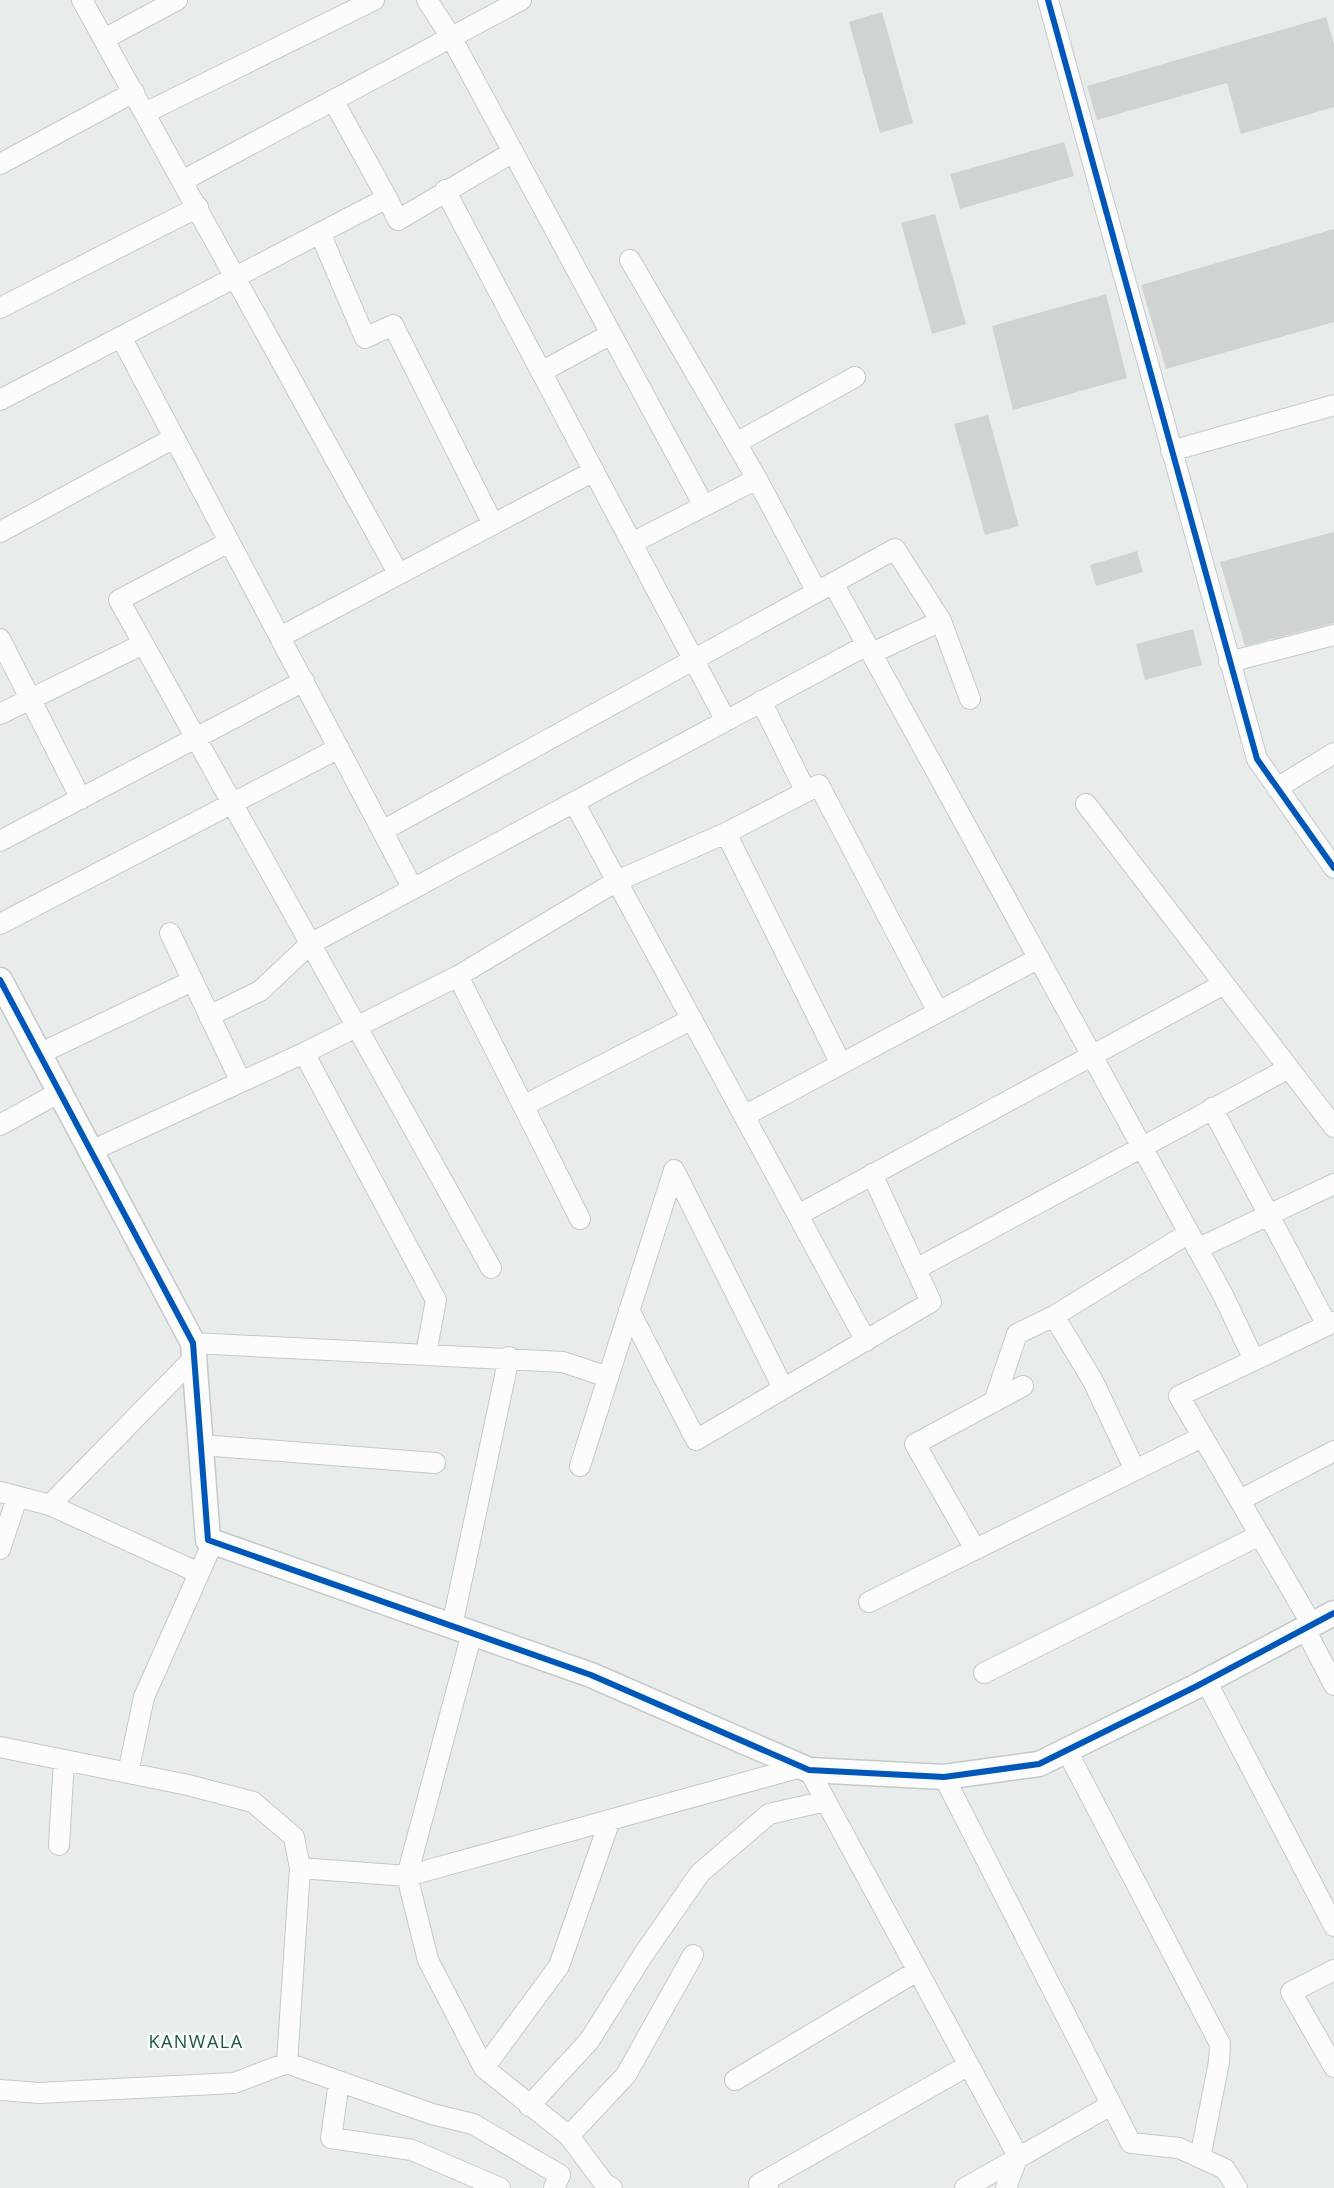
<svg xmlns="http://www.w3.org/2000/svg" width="1334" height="2188" viewBox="0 0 1334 2188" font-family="'Open Sans',sans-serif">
  <rect width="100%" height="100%" fill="#e8edeb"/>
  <path fill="#cfd4d2" d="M882,12L913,123L880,133L849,22Z
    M1326,17L1334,44V107L1241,134L1227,83L1097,120L1087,86Z
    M1064,142L1074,176L960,209L950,174Z
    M935,214L966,324L932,334L901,223Z
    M1334,229V322L1166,369L1141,285Z
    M1106,294L1127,378L1013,410L992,326Z
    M988,415L1019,526L985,535L954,424Z
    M1334,532V623L1245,646L1220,562Z
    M1137,551L1143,572L1096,586L1090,565Z
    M1193,629L1202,665L1145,680L1136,644Z"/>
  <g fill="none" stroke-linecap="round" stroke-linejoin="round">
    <g stroke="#c5cac8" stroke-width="22">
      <path id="minor" d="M82,0L398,573
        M427,0L451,37L704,506
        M1048,0L1257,759L1334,868
        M104,39L177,0
        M333,100L387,198
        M145,113L374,0
        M0,164L134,92
        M182,181L521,0
        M445,190L726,721
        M320,233L365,338L393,325L493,524
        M630,260L757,479L817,592
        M0,308L198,207
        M121,337L413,889
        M541,372L611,334
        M0,400L387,198L398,220L513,152
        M736,443L855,377
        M1171,451L1334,405
        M0,532L174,438
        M229,542L119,600L491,1268
        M632,543L757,479
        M833,583L1223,1295L1254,1360
        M941,621L970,699
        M280,637L594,471
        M0,639L81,799
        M1229,662L1334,635
        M761,701L806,792
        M0,714L143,644
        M1277,788L1334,753
        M574,802L866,1341
        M1086,804L1334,1127
        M382,831L895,549L941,621L872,653
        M0,841L304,681
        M0,924L339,748
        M170,933L241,1082
        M458,976L617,881L726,833
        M209,1016L260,991L310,944L867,645
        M304,1053L458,976L580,1219
        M39,1054L192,981
        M841,1064L726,833L819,785L938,1012
        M523,1106L692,1019
        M1212,1108L1327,1325
        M744,1116L1039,958
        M0,1125L60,1092
        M91,1151L304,1053L436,1300L426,1354
        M798,1215L1224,984
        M1197,1249L1334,1184
        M916,1269L1289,1068
        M629,1310L696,1440L931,1302L872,1174
        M1054,1316L1093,1381L1135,1470
        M193,1343L563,1362L608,1377
        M994,1402L1017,1334L1054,1316L1189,1233
        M201,1445L435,1463
        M580,1466L674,1170L783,1388
        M0,1492L50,1505L199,1573
        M1240,1500L1334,1451
        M50,1505L194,1358
        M0,1549L17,1498
        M975,1549L915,1444L1023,1386
        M869,1602L1202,1437
        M1312,1625L1179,1396L1334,1322
        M452,1626L509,1357
        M1305,1629L1334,1685
        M472,1633L407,1876L428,1960L484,2068L569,2136L604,2183L612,2188
        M984,1673L1260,1535
        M1206,1681L1334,1926
        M0,1747L188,1785L253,1802L294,1837L300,1868L287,2063L234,2083L39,2093L0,2090
        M1067,1751L1220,2044L1219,2062L1200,2158
        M809,1770L1018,2156L1006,2188
        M128,1773L144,1697L213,1542
        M944,1777L1131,2143L1179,2148L1225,2169L1237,2188
        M59,1845L64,1760
        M300,1868L407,1876L801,1767
        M1334,1970L1291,1992L1334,2067
        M287,2063L432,2114L473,2124L560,2175L554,2188
        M484,2068L559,1966L610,1820
        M735,2080L917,1971
        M339,2082L331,2138L412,2150L500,2188
        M529,2106L589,2041L643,1955L700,1873L769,1814L826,1801
        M569,2136L626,2075L693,1955
        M768,2188L759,2184L969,2065
        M965,2188L1111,2105"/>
    </g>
    <g stroke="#c5cac8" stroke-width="27">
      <path id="tertiary" d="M0,980L193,1343L208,1540L591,1675L809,1770L944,1777L1039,1764L1197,1686L1334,1613"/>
    </g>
    <use href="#minor" stroke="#fcfcfc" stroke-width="20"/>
    <use href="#tertiary" stroke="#fcfcfc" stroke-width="24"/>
    <g stroke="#f7fbf9" stroke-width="10">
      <path id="cycleway" d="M1048,0L1257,759L1334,868
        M0,980L193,1343L208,1540L591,1675L809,1770L944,1777L1039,1764L1197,1686L1334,1613"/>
    </g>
    <use href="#cycleway" stroke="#0057b8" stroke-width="6"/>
  </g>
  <g text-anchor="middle" stroke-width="5" stroke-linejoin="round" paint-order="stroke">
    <g font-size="18" letter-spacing="1.5" fill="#1f5548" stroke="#f7fbf9">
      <text x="196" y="2048">KANWALA</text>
    </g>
  </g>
</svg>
